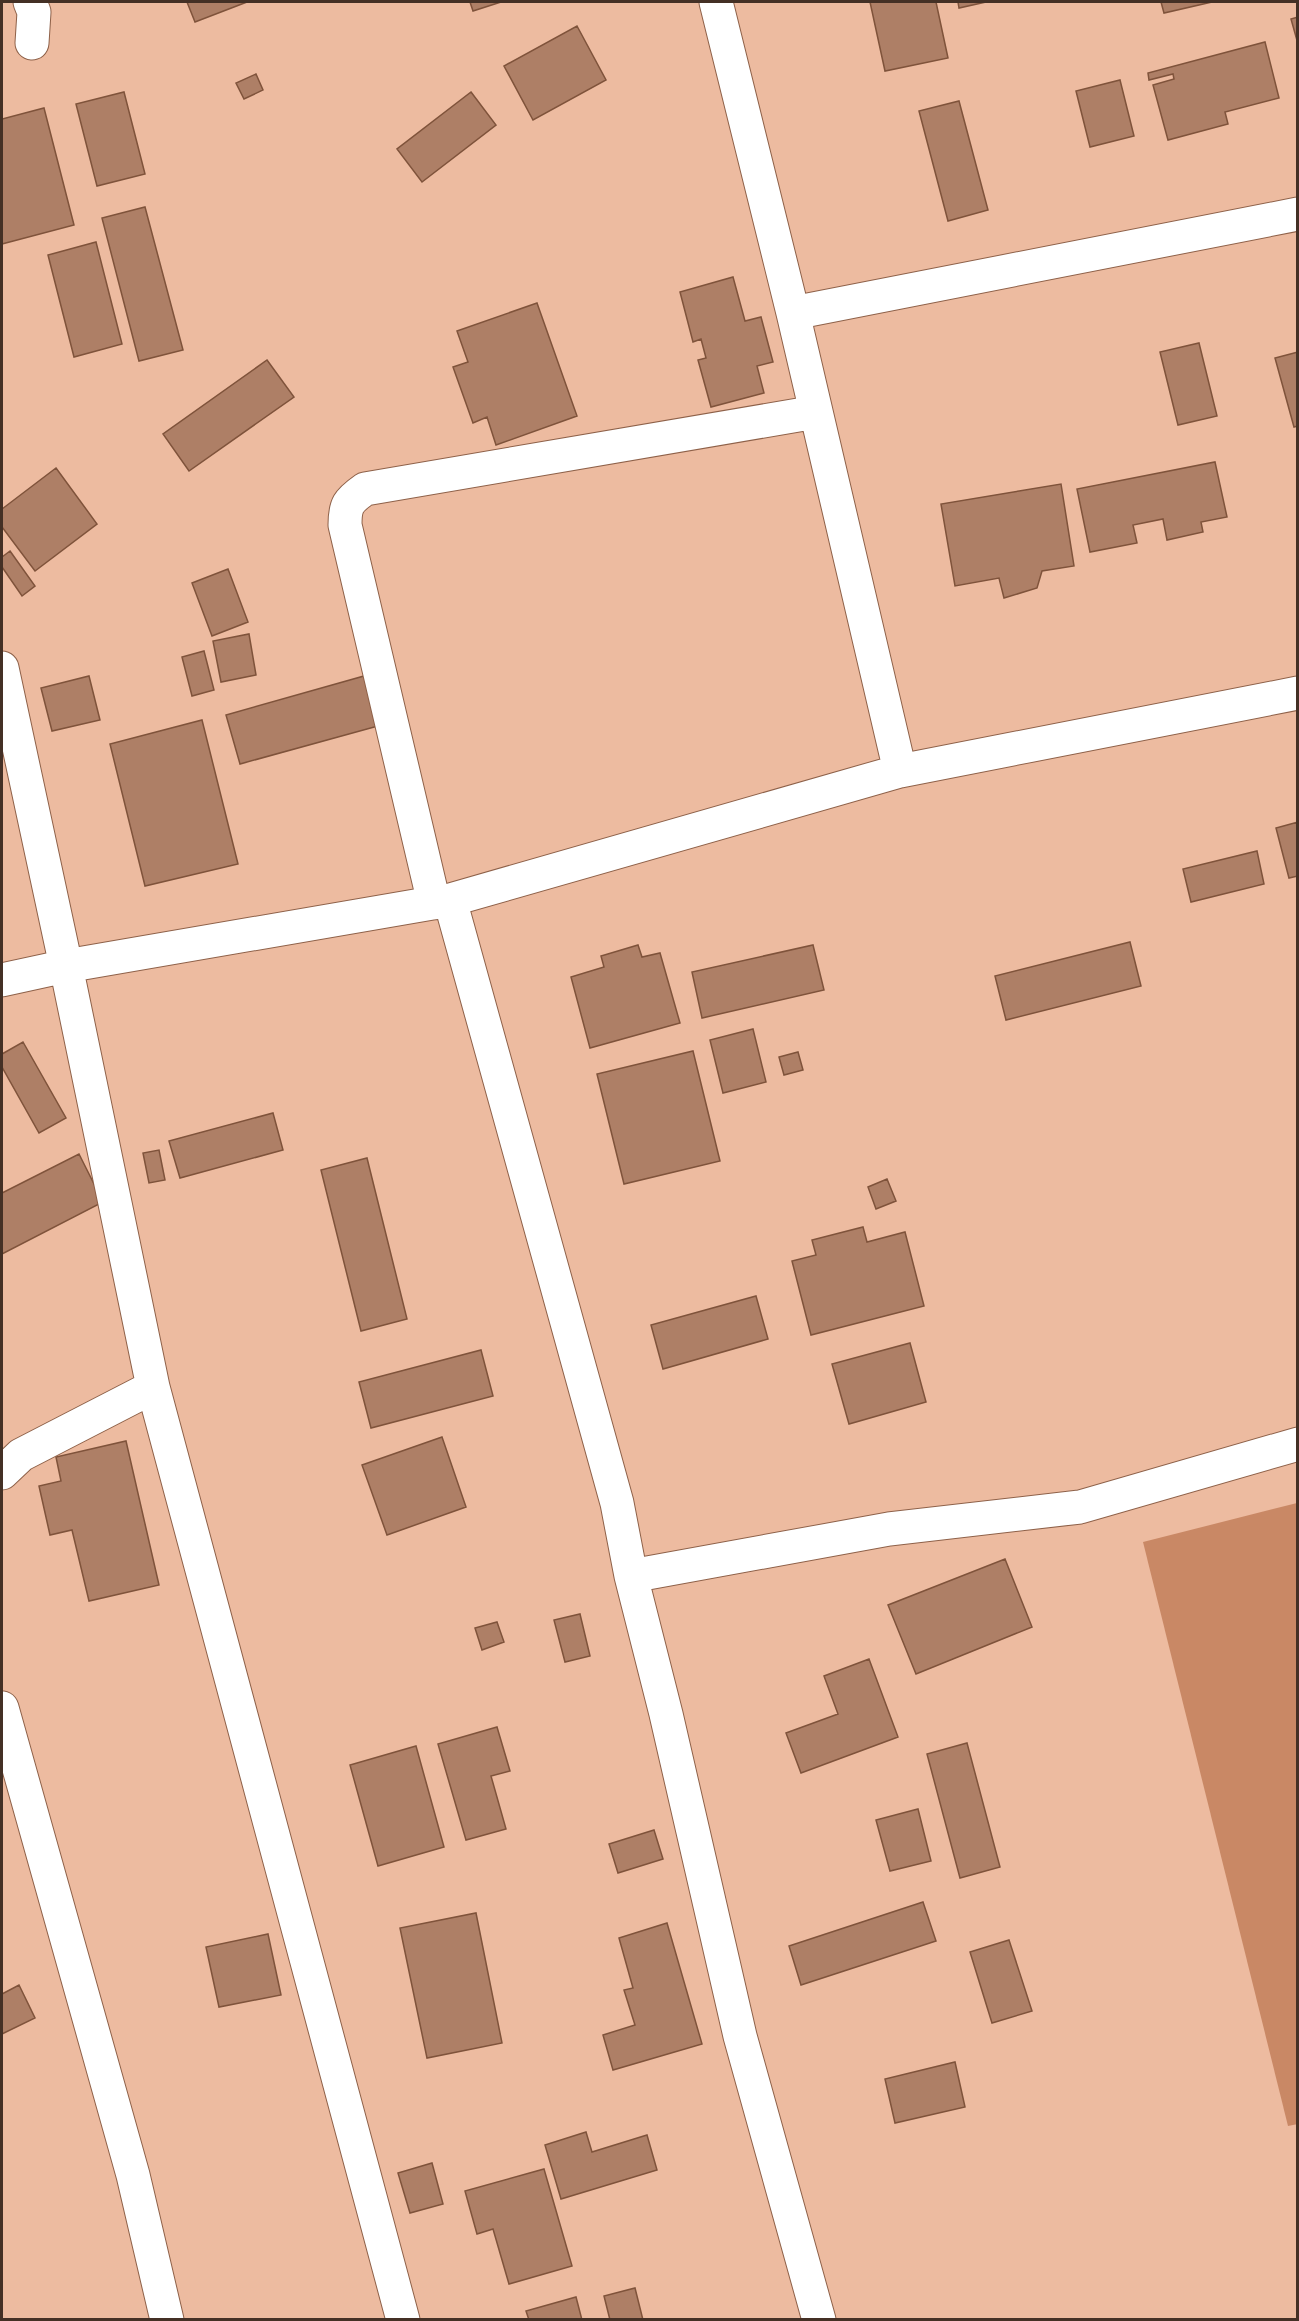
<svg xmlns="http://www.w3.org/2000/svg" width="1299" height="2321" viewBox="0 0 1299 2321" font-family="Montserrat,sans-serif">
  <rect width="100%" height="100%" fill="#edbba0"/>
  <path fill="#c98865" d="M1297,1503L1298,2124L1288,2126L1143,1542Z"/>
  <path fill="#ae7f66" stroke="#7f533b" stroke-width="1.5" d="M187,2H247L195,22Z
    M470,2H501L473,11Z
    M870,2H936L948,58L885,71Z
    M958,2H986L959,8Z
    M1161,2H1212L1164,13Z
    M1298,17V44L1291,19Z
    M577,26L606,80L533,120L504,66Z
    M1265,42L1279,98L1225,112L1228,124L1168,140L1153,85L1174,79L1173,74L1149,80L1148,73Z
    M256,74L263,90L244,99L236,83Z
    M1120,80L1134,136L1090,147L1076,91Z
    M124,92L145,174L97,186L76,104Z
    M471,92L496,125L422,182L397,149Z
    M959,101L988,210L948,221L919,111Z
    M44,108L74,225L2,244V119Z
    M145,207L183,350L139,361L102,218Z
    M96,242L122,344L74,357L48,255Z
    M733,277L745,321L761,317L773,362L757,366L764,393L711,407L698,360L706,358L701,339L693,342L680,292Z
    M537,303L577,416L496,445L487,417L473,423L453,367L468,362L457,331Z
    M1199,343L1217,416L1178,425L1160,352Z
    M1298,352V426L1294,427L1275,358Z
    M267,360L294,397L189,471L163,434Z
    M1215,462L1227,517L1201,522L1203,532L1167,540L1163,519L1133,525L1137,543L1090,552L1077,489Z
    M56,468L97,524L35,571L2,527V509Z
    M1061,484L1074,566L1042,571L1037,588L1004,598L999,578L955,586L941,504Z
    M10,551L35,586L22,596L2,567V557Z
    M228,569L248,622L212,636L192,583Z
    M249,634L256,675L221,682L213,641Z
    M204,651L214,690L192,696L182,657Z
    M89,676L100,720L52,731L41,688Z
    M364,676L378,726L240,764L226,715Z
    M202,720L238,864L145,886L110,744Z
    M1298,822V876L1289,878L1276,828Z
    M1257,851L1264,884L1191,902L1183,869Z
    M1130,942L1141,986L1006,1020L995,976Z
    M638,945L642,957L660,953L680,1023L590,1048L571,977L604,967L601,956Z
    M813,945L824,990L702,1018L692,972Z
    M753,1029L766,1082L723,1093L710,1040Z
    M23,1042L66,1118L39,1133L2,1067V1054Z
    M693,1051L720,1161L624,1184L597,1074Z
    M798,1052L803,1070L784,1075L779,1057Z
    M273,1113L283,1150L180,1178L169,1141Z
    M159,1150L165,1180L149,1183L143,1153Z
    M79,1154L103,1202L2,1254V1193Z
    M367,1158L407,1319L361,1331L321,1170Z
    M887,1179L896,1201L876,1209L868,1187Z
    M863,1227L867,1242L905,1232L924,1306L811,1335L792,1261L816,1255L812,1240Z
    M756,1296L768,1339L663,1369L651,1325Z
    M910,1343L926,1402L849,1424L832,1364Z
    M481,1350L493,1396L371,1428L359,1382Z
    M442,1437L466,1507L387,1535L362,1465Z
    M126,1441L159,1585L89,1601L72,1530L50,1535L39,1486L61,1481L56,1457Z
    M1005,1559L1032,1627L916,1674L888,1605Z
    M580,1614L590,1656L565,1662L554,1620Z
    M497,1622L504,1642L482,1650L475,1628Z
    M869,1659L898,1737L801,1773L786,1733L838,1714L824,1676Z
    M497,1727L510,1771L491,1776L506,1829L466,1840L438,1744Z
    M967,1743L1000,1867L960,1878L927,1754Z
    M416,1746L444,1847L378,1866L350,1765Z
    M918,1809L931,1861L890,1871L876,1820Z
    M654,1830L663,1859L618,1873L609,1844Z
    M923,1902L936,1941L801,1985L789,1946Z
    M476,1913L502,2043L427,2058L400,1928Z
    M667,1923L702,2044L613,2070L603,2035L635,2025L624,1990L633,1988L619,1938Z
    M268,1934L281,1995L219,2007L206,1947Z
    M1009,1940L1032,2011L992,2023L970,1952Z
    M19,1985L35,2018L2,2034V1994Z
    M955,2062L965,2107L895,2123L885,2079Z
    M586,2132L592,2152L647,2135L657,2170L561,2199L545,2145Z
    M432,2163L443,2204L410,2213L398,2173Z
    M544,2169L572,2266L509,2284L493,2229L477,2234L465,2191Z
    M635,2288L643,2320H610L604,2296Z
    M576,2297L582,2320H529L526,2311Z"/>
  <g fill="none" stroke-linecap="round" stroke-linejoin="round">
    <g stroke="#8e6149" stroke-width="35">
      <path id="street" d="M30,2L34,12L32,43
        M716,2L793,313L900,771
        M793,313L1298,214
        M2,668L66,966L153,1387L403,2320
        M450,900L617,1503L631,1576L666,1714L740,2036L819,2320
        M434,903L345,525C345,505 348,501 365,489L816,412
        M2,980L66,966L450,900L900,771L1298,693
        M2,1473L21,1455L153,1387
        M631,1576L889,1529L1080,1507L1298,1444
        M2,1708L133,2175L167,2320"/>
    </g>
    <use href="#street" stroke="#fff" stroke-width="33"/>
  </g>
  <rect width="1299" height="2321" fill="none" stroke="#443025" stroke-width="6"/>
</svg>
